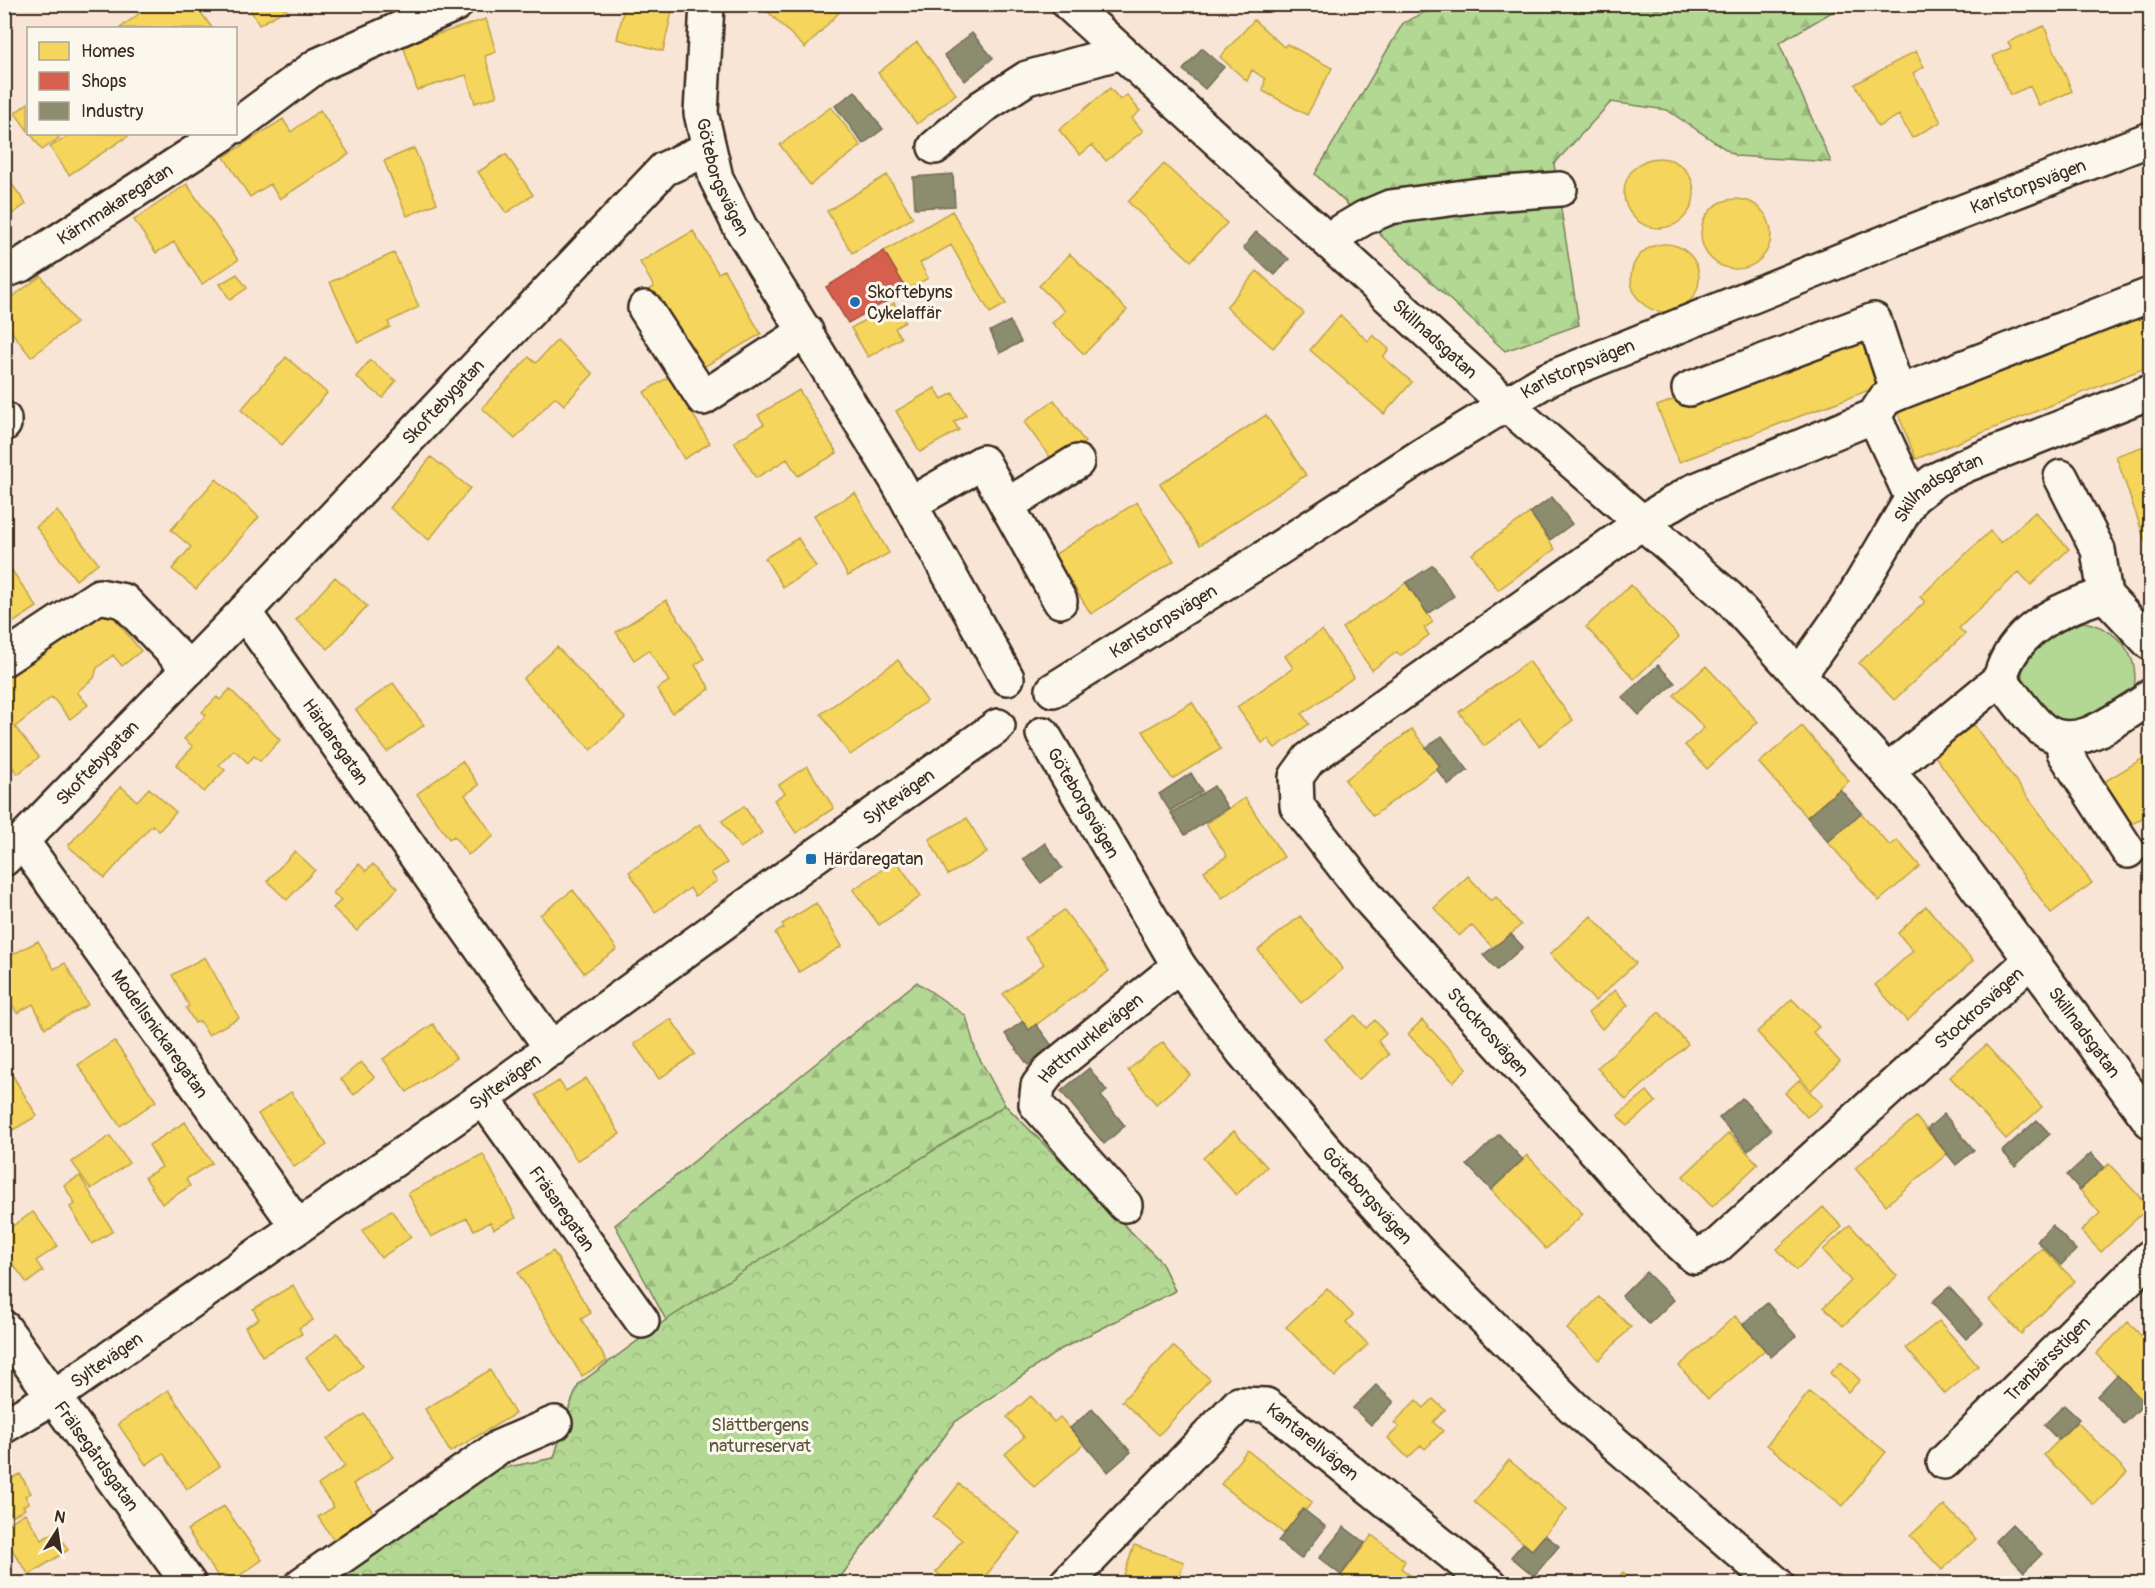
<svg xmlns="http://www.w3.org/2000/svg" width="2155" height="1588" viewBox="0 0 2155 1588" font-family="Pangolin,sans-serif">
  <defs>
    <pattern id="forest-firs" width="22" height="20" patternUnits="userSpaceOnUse" patternTransform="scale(1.5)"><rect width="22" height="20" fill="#b3d893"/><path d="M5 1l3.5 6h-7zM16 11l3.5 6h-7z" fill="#9bba7e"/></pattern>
    <pattern id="park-crowns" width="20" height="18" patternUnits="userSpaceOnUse" patternTransform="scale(1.5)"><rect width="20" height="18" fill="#b3d893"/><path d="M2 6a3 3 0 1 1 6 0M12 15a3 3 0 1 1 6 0" fill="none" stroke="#9bba7e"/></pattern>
  </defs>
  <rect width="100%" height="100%" fill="#f8e5d6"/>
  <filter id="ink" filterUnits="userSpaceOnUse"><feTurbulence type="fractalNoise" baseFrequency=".0167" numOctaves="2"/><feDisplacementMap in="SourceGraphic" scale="12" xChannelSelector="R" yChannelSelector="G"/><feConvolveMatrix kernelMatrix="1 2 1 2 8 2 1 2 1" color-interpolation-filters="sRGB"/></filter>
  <g filter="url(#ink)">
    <path fill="#b3d893" stroke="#778158" stroke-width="1.5" d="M2084,622C2117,629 2140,654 2134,688L2073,727C2050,720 2047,718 2033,698C2030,694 2024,688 2023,683C2014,650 2061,629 2084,622Z"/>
    <path fill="url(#forest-firs)" stroke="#778158" stroke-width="1.5" d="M1439,5H1844L1779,43L1831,162L1736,156L1667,110L1611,102L1554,164L1579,325L1505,351L1315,174L1403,23Z
      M917,982L966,1016L976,1052L1005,1105L1161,1262L1175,1291L1061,1349L955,1422L836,1583L473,1474L554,1458L569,1408L579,1384L666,1320L615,1225Z"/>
    <path fill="url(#park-crowns)" stroke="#778158" stroke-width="1.5" d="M1005,1105L1161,1262L1175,1291L1061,1349L955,1422L836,1583L316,1584L473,1474L554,1458L569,1408L579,1384L666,1320Z"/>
    <path fill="#f6d55c" stroke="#bea249" stroke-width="1.5" d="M152,4H195L212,28H120Z
      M247,4H295L259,25Z
      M625,4L673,7L663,51L617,39Z
      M760,4H847L805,48Z
      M486,19L496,52L485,56L497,96L475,103L466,75L417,90L403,45Z
      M1254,20L1284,47L1287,44L1332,68L1307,115L1263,91L1265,79L1252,70L1247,81L1220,57Z
      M2044,26L2072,91L2039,106L2030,86L2010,95L1993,56L2011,48L2008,42Z
      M917,42L956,94L917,124L878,73Z
      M1916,51L1924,67L1913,73L1941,122L1912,138L1899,115L1878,127L1855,84Z
      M1110,88L1120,100L1127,95L1140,111L1132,118L1143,131L1106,161L1092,145L1080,155L1059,130Z
      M28,103V131L15,113Z
      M831,107L861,146L810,185L780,145Z
      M320,110L349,154L280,199L270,184L250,197L224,157L283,119L291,132Z
      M31,134H56L59,138L42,150Z
      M72,134H71H131L69,175L50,147Z
      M414,148L437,203L407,216L384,161Z
      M506,154L533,195L506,213L478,172Z
      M1624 193a35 35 0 1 1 70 0a35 35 0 1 1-70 0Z
      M1164,164L1227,223L1191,261L1128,202Z
      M887,175L913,218L852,253L827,211Z
      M7,177L26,204L4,220V179Z
      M187,184L238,260L202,284L174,242L156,253L134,220Z
      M1701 234a35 35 0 1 1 70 0a35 35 0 1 1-70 0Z
      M952,211L1006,304L990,313L951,245L920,263L928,278L907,290L884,251Z
      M693,231L718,273L724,270L761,334L700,369L676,342L647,291L654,287L640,262Z
      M1631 278a34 34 0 1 1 68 0a34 34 0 1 1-68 0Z
      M394,253L419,307L388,322L390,327L358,343L330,282Z
      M1070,254L1127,310L1084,354L1052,323L1065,311L1039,286Z
      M1257,271L1304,313L1273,348L1226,307Z
      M237,274L247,288L230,300L220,284Z
      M41,276L76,323L31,357L4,322V303Z
      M894,303L905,322L895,328L901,338L868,357L851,328Z
      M2150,303V366L1916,459L1894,404Z
      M1340,315L1368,341L1373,335L1389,349L1383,357L1412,382L1384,414L1310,350Z
      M1864,328L1885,384L1679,462L1657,406Z
      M557,340L593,374L564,405L555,397L515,439L482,408L529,357L536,363Z
      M286,357L327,393L282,445L241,410Z
      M370,360L396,381L383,398L356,377Z
      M670,376L710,443L684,459L644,392Z
      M935,388L942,399L953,393L966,415L954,422L959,430L920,452L896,411Z
      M799,390L837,453L798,476L787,459L756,478L734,442L764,424L758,415Z
      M1054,400L1085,442L1055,464L1024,422Z
      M1266,415L1306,475L1200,545L1160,484Z
      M2150,444V555L2116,456Z
      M431,457L470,488L429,540L390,508Z
      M216,479L259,517L196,589L172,569L191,547L171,530Z
      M855,493L889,553L848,576L814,515Z
      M1137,502L1174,561L1091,614L1054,555Z
      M57,511L98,563L76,580L36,527Z
      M2035,512L2069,549L2031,585L2019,572L1959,628L1965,634L1894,700L1859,663L1925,602L1920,597L1990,531L2001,543Z
      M1530,513L1555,549L1498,590L1472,554Z
      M798,538L816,567L783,587L765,558Z
      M4,559L37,607L14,622L4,609Z
      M335,577L367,606L328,649L296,620Z
      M1406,583L1433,622L1424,628L1429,635L1400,656L1397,652L1372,670L1342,628Z
      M1631,585L1679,637L1634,679L1586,627Z
      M666,600L704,659L695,665L710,689L672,713L657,689L669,681L649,650L634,660L616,632Z
      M107,609L141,651L122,666L113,655L97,668L94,678L77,692L88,705L70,719L52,697L15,727L39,757L18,774L4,758V680L48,645Z
      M1322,630L1354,677L1302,714L1309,724L1275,748L1268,739L1262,743L1237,707L1293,668L1285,656Z
      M557,647L625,718L591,750L523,679Z
      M898,660L927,701L850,755L821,714Z
      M1529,661L1573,720L1539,746L1520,720L1484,746L1459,712Z
      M1706,666L1758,722L1707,769L1685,745L1704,728L1674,695Z
      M393,683L424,725L387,752L356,710Z
      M230,689L280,740L260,761L254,756L248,763L234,750L219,765L225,770L204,792L176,765L193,747L184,739L206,715L202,712L217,697L220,700Z
      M1192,702L1221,749L1172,779L1143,731Z
      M1974,725L2092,883L2051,913L1934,755Z
      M1802,726L1849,781L1807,817L1759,763Z
      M1412,729L1440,766L1373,816L1345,780Z
      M2150,754V813L2126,828L2099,785Z
      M462,761L479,785L465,795L494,836L468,855L454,836L449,839L417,794Z
      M807,766L834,808L796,833L774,800L785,793L779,785Z
      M121,786L137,801L149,788L176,812L159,831L152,825L105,878L68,846Z
      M1245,798L1284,857L1222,898L1204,871L1227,856L1206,824Z
      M744,806L762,833L740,848L722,821Z
      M1861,813L1890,846L1897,840L1920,866L1879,901L1828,842Z
      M967,818L987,853L948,875L929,839Z
      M700,824L727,863L711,873L717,881L695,896L690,888L655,912L629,872Z
      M295,851L315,870L287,900L267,881Z
      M896,860L921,896L879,925L853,890Z
      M359,864L366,871L373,864L398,888L357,931L333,908L341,900L333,893Z
      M1468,876L1491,901L1496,897L1521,925L1494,949L1471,925L1459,936L1434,908Z
      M573,890L617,949L584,973L540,915Z
      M816,903L842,946L799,972L775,933L784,928L782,924Z
      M1926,906L1973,961L1907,1021L1875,985L1913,951L1898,933Z
      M1064,910L1109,971L1029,1030L1003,994L1044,964L1025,938Z
      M1300,916L1343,969L1301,1003L1258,950Z
      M1591,916L1636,963L1595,1001L1550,954Z
      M38,941L54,969L65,963L88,1005L45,1028L33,1004L17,1013L4,990V968L9,965L6,958Z
      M205,957L239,1018L208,1035L200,1021L195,1023L186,1008L189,1006L172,975Z
      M1615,990L1628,1005L1602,1029L1588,1013Z
      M1792,999L1819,1027L1813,1032L1840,1062L1811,1090L1757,1032Z
      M1659,1012L1688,1044L1626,1100L1597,1068Z
      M1355,1015L1366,1028L1375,1020L1386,1034L1378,1041L1389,1055L1358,1080L1325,1039Z
      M671,1019L695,1054L659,1079L634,1044Z
      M1422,1020L1467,1068L1453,1082L1408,1034Z
      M433,1024L456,1058L407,1092L383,1059Z
      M114,1041L156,1101L120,1126L78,1065Z
      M1163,1042L1190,1075L1156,1104L1128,1070Z
      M1986,1045L2042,1107L2006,1139L1950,1077Z
      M4,1061L37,1116L6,1134L4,1131Z
      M361,1062L374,1077L354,1095L341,1079Z
      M586,1078L620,1134L577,1161L536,1095L559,1081L566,1091Z
      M1799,1080L1822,1105L1807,1117L1785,1093Z
      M1647,1091L1656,1102L1627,1126L1618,1115Z
      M291,1092L327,1145L294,1167L258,1114Z
      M1916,1117L1947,1154L1886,1205L1855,1168Z
      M185,1122L212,1163L186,1179L190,1186L162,1204L145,1177L162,1167L149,1145Z
      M1234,1131L1267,1167L1236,1195L1203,1158Z
      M1729,1133L1758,1164L1712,1207L1683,1176Z
      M110,1136L129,1163L91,1189L72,1162Z
      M483,1154L516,1218L494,1229L490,1222L474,1230L467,1218L431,1237L408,1193Z
      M1527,1155L1583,1214L1546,1249L1491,1190Z
      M2109,1164L2149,1207L2101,1252L2081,1231L2100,1213L2080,1190Z
      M80,1176L113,1231L92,1244L70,1207L75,1204L64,1185Z
      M1823,1207L1842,1227L1796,1270L1777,1249Z
      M391,1210L411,1237L381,1258L362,1231Z
      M33,1212L58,1246L36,1261L43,1271L27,1283L4,1252V1232Z
      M1850,1225L1897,1276L1843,1326L1824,1307L1851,1281L1823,1250Z
      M2042,1248L2075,1281L2021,1334L1989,1300Z
      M553,1251L591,1313L581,1319L607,1361L582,1376L518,1273Z
      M293,1285L313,1320L299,1328L302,1334L262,1356L245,1327L259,1319L253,1309Z
      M1327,1288L1353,1315L1346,1322L1368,1344L1335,1377L1286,1327Z
      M1599,1297L1631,1327L1599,1360L1567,1329Z
      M1735,1316L1765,1350L1708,1399L1679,1366Z
      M1939,1321L1978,1366L1945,1394L1906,1348Z
      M2128,1322L2150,1345V1397L2145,1403L2096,1354Z
      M337,1333L363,1366L332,1391L306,1358Z
      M1173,1346L1210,1379L1159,1435L1122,1401Z
      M1841,1362L1860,1380L1848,1392L1830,1373Z
      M490,1370L515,1414L450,1452L425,1409Z
      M168,1390L220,1466L187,1489L163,1453L146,1465L118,1424Z
      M1809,1392L1886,1452L1843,1506L1767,1445Z
      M1031,1396L1054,1422L1060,1417L1084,1444L1034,1487L1005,1454L1024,1437L1007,1417Z
      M1433,1399L1445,1410L1433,1422L1443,1431L1425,1449L1421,1445L1408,1458L1388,1438L1399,1427L1394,1423L1416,1400L1424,1408Z
      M364,1414L394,1457L353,1484L375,1515L335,1542L318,1517L334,1507L318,1485L345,1466L327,1439Z
      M2077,1422L2127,1472L2094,1505L2044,1455Z
      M1247,1450L1312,1502L1286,1535L1221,1484Z
      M1509,1460L1567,1509L1532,1550L1474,1502Z
      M20,1474L31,1493L25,1496L29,1503L23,1506L25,1509L12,1516L7,1509L4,1510V1483Z
      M959,1484L1020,1533L979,1584H950L936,1572L962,1540L933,1517Z
      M1944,1505L1976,1539L1942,1570L1910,1536Z
      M224,1506L262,1560L227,1584H223L187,1530Z
      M25,1513L42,1540L56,1531L68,1550L29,1575L4,1538V1526Z
      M1372,1535L1405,1561L1401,1568L1421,1584H1350L1341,1576Z
      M1134,1545L1184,1562L1177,1584H1121Z
      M1623,1572L1637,1584H1613Z"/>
    <path fill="#d6604d" stroke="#a8503f" stroke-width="1.5" d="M884,251L907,290L848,323L826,287Z"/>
    <path fill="#8c8c6e" stroke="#746f56" stroke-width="1.5" d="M972,33L993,58L965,81L944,55Z
      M1202,48L1224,67L1205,89L1183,70Z
      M855,91L883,129L863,144L835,106Z
      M953,174L955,206L915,208L913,177Z
      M1256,232L1289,259L1275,275L1243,248Z
      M1010,321L1021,342L1000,353L990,331Z
      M1552,497L1572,524L1550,540L1530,513Z
      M1433,565L1454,596L1428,614L1406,583Z
      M1658,665L1675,683L1639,715L1622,697Z
      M1442,736L1468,770L1449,785L1436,769L1440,766L1426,748Z
      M1191,773L1202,791L1170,811L1159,794Z
      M1214,786L1228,808L1185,835L1171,813Z
      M1840,789L1861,813L1828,842L1807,817Z
      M1045,843L1062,868L1041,883L1023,859Z
      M1511,934L1523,947L1497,970L1483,955Z
      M1023,1021L1029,1030L1036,1024L1053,1047L1028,1065L1005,1034Z
      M1089,1068L1107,1091L1101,1096L1125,1126L1104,1144L1061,1091Z
      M1742,1098L1771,1130L1748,1151L1719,1118Z
      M1944,1114L1974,1150L1956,1165L1927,1129Z
      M2037,1120L2050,1134L2015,1166L2002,1151Z
      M1499,1134L1523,1160L1491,1190L1467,1165Z
      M2091,1153L2104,1167L2080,1190L2067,1175Z
      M2052,1225L2076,1250L2061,1265L2037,1241Z
      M1646,1272L1674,1300L1649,1324L1622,1296Z
      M1949,1287L1983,1324L1966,1339L1932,1302Z
      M1767,1303L1796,1336L1771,1357L1743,1324Z
      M2117,1375L2145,1403L2124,1424L2097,1396Z
      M1376,1385L1394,1402L1371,1425L1353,1408Z
      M2064,1405L2079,1419L2058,1440L2044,1425Z
      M1092,1409L1131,1452L1108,1472L1070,1428Z
      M1303,1509L1326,1527L1301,1559L1278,1541Z
      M2012,1524L2042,1554L2024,1572L1995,1541Z
      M1344,1527L1365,1543L1341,1575L1319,1558Z
      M1545,1535L1559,1546L1534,1576L1511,1557L1523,1543L1532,1550Z"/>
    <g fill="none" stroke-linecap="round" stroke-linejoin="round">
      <g stroke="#3b2a1e" stroke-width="38">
        <g id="minor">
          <path id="s1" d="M707,4L701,113L716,178L740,227L896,479L1007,678"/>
          <path id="s2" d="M1069,4L1507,405L1729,598L1911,798L2150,1121"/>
          <path d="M236,126L318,65L456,4"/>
          <path d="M935,147L982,107L1027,78L1121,52"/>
          <path d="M1327,240L1364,218L1390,207L1479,195L1560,189"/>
          <path id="s3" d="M4,271L23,264L223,134"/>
          <path d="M645,308L703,398L806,331"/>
          <path d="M1689,389L1874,320L1898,393"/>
          <path d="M1874,416L1912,498"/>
          <path d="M4,419V424"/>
          <path d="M2061,477L2098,550L2105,595"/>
          <path d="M910,504L983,462L1060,601"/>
          <path d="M1007,505L1077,462"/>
          <path id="s4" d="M244,612L552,1049"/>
          <path d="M4,659L99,596L124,601L189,669"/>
          <path id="s5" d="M1800,674L1848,606L1912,498L1935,480L1966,465L2150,392"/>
          <path d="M2000,679C2013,694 2026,716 2042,729C2076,755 2116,718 2146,701L2150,696"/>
          <path id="s6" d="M1053,690L1253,565L1421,456L1548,379L1913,231L2150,139"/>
          <path id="s7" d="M1043,734L1179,966L1243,1052L1322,1146L1426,1260L1573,1407L1777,1584"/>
          <path d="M2064,739V752L2128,851"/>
          <path d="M1887,772L2000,679C2012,630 2060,608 2105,595L2150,643"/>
          <path id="s8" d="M22,841L297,1226"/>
          <path id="s9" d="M4,859L244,612L664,169L708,149"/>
          <path d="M2031,960L1717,1246L1695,1257L1669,1233L1371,901L1297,806L1296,777L1309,759L1641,523L1691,492L1874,416L1885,399L1898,393L2150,295"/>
          <path id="s10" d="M483,1098L642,1321"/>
          <path id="s11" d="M1125,1205L1036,1104L1038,1086L1050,1070L1179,966"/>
          <path id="s12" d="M4,1328L189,1584"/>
          <path id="s13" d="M4,1426L55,1396L483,1098L811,859L998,726"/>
          <path id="s14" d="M1944,1462L2150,1257"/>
          <path d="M302,1584L499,1447L555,1423"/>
          <path id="s15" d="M1066,1584L1239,1404L1266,1405L1286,1420L1490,1584"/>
        </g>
      </g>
      <use href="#minor" stroke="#fbf7ec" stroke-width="33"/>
    </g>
  </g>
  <g fill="#1f6fb2" stroke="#fbf7ec" stroke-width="2">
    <circle cx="855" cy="302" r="6"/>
    <rect x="805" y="853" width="12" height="12" rx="3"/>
  </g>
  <g text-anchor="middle" stroke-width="6" stroke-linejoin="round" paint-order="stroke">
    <g font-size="18" fill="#3b2a1e" stroke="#fbf7ec">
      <text dy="6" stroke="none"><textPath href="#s1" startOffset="177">Göteborgsvägen</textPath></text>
      <text dy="6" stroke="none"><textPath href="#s6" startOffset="1102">Karlstorpsvägen</textPath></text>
      <text dy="6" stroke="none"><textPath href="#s3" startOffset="130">Kärnmakaregatan</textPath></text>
      <text dy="6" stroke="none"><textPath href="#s2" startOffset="496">Skillnadsgatan</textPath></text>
      <text dy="6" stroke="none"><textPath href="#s6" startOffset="616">Karlstorpsvägen</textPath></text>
      <text dy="6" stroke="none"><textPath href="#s9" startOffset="634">Skoftebygatan</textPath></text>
      <text dy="6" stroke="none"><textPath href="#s5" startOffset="236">Skillnadsgatan</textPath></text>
      <text dy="6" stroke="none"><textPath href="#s6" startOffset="130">Karlstorpsvägen</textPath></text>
      <text dy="6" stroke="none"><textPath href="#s4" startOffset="159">Härdaregatan</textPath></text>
      <text dy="6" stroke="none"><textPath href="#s9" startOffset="134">Skoftebygatan</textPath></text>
      <text dy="6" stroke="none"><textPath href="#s13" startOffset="1094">Syltevägen</textPath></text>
      <text dy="6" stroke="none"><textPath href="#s7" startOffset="80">Göteborgsvägen</textPath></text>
      <text transform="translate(1979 1008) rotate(-42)" y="6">Stockrosvägen</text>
      <text transform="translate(1488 1032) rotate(48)" y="6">Stockrosvägen</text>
      <text dy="6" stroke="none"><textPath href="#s2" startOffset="1450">Skillnadsgatan</textPath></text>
      <text dy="6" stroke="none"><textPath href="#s8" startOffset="237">Modellsnickaregatan</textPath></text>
      <text dy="6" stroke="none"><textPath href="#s11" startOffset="224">Hattmurklevägen</textPath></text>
      <text dy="6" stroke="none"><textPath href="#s13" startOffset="608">Syltevägen</textPath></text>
      <text dy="6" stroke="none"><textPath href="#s7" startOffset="566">Göteborgsvägen</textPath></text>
      <text dy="6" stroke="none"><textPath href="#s10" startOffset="136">Fräsaregatan</textPath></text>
      <text dy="6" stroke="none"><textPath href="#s14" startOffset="146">Tranbärsstigen</textPath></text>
      <text dy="6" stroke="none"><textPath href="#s13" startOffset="122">Syltevägen</textPath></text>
      <text dy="6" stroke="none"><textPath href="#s15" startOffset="336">Kantarellvägen</textPath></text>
      <text dy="6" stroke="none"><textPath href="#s12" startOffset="158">Frälsegårdsgatan</textPath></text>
    </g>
    <g font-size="18" fill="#3b2a1e" stroke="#fbf7ec" text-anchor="start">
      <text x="867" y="298">Skoftebyns<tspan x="867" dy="21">Cykelaffär</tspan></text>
      <text x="823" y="865">Härdaregatan</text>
    </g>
    <g font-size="18" fill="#59563b" stroke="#fbf7ec">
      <text x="760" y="1431">Slättbergens<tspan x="760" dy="21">naturreservat</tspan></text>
    </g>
  </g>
  <rect width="2155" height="1588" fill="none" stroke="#fbf7ec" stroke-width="24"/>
  <rect x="12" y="12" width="2131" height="1564" fill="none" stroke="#3b2a1e" stroke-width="2" filter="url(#ink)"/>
  <rect x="27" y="27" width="210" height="108" fill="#fbf7ec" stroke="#aea59a" stroke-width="1.5"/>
  <rect x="39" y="42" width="30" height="18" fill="#f6d55c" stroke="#aea59a" stroke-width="1.5"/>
  <text x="81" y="57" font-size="18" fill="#3b2a1e">Homes</text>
  <rect x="39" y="72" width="30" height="18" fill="#d6604d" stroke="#aea59a" stroke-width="1.5"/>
  <text x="81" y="87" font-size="18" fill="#3b2a1e">Shops</text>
  <rect x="39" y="102" width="30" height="18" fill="#8c8c6e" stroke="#aea59a" stroke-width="1.5"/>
  <text x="81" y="117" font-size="18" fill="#3b2a1e">Industry</text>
  <g transform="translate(57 1531) rotate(12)" stroke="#fbf7ec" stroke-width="4.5" paint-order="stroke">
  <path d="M0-4.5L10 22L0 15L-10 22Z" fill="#3b2a1e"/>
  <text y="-9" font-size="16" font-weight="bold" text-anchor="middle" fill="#3b2a1e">N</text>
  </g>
</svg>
